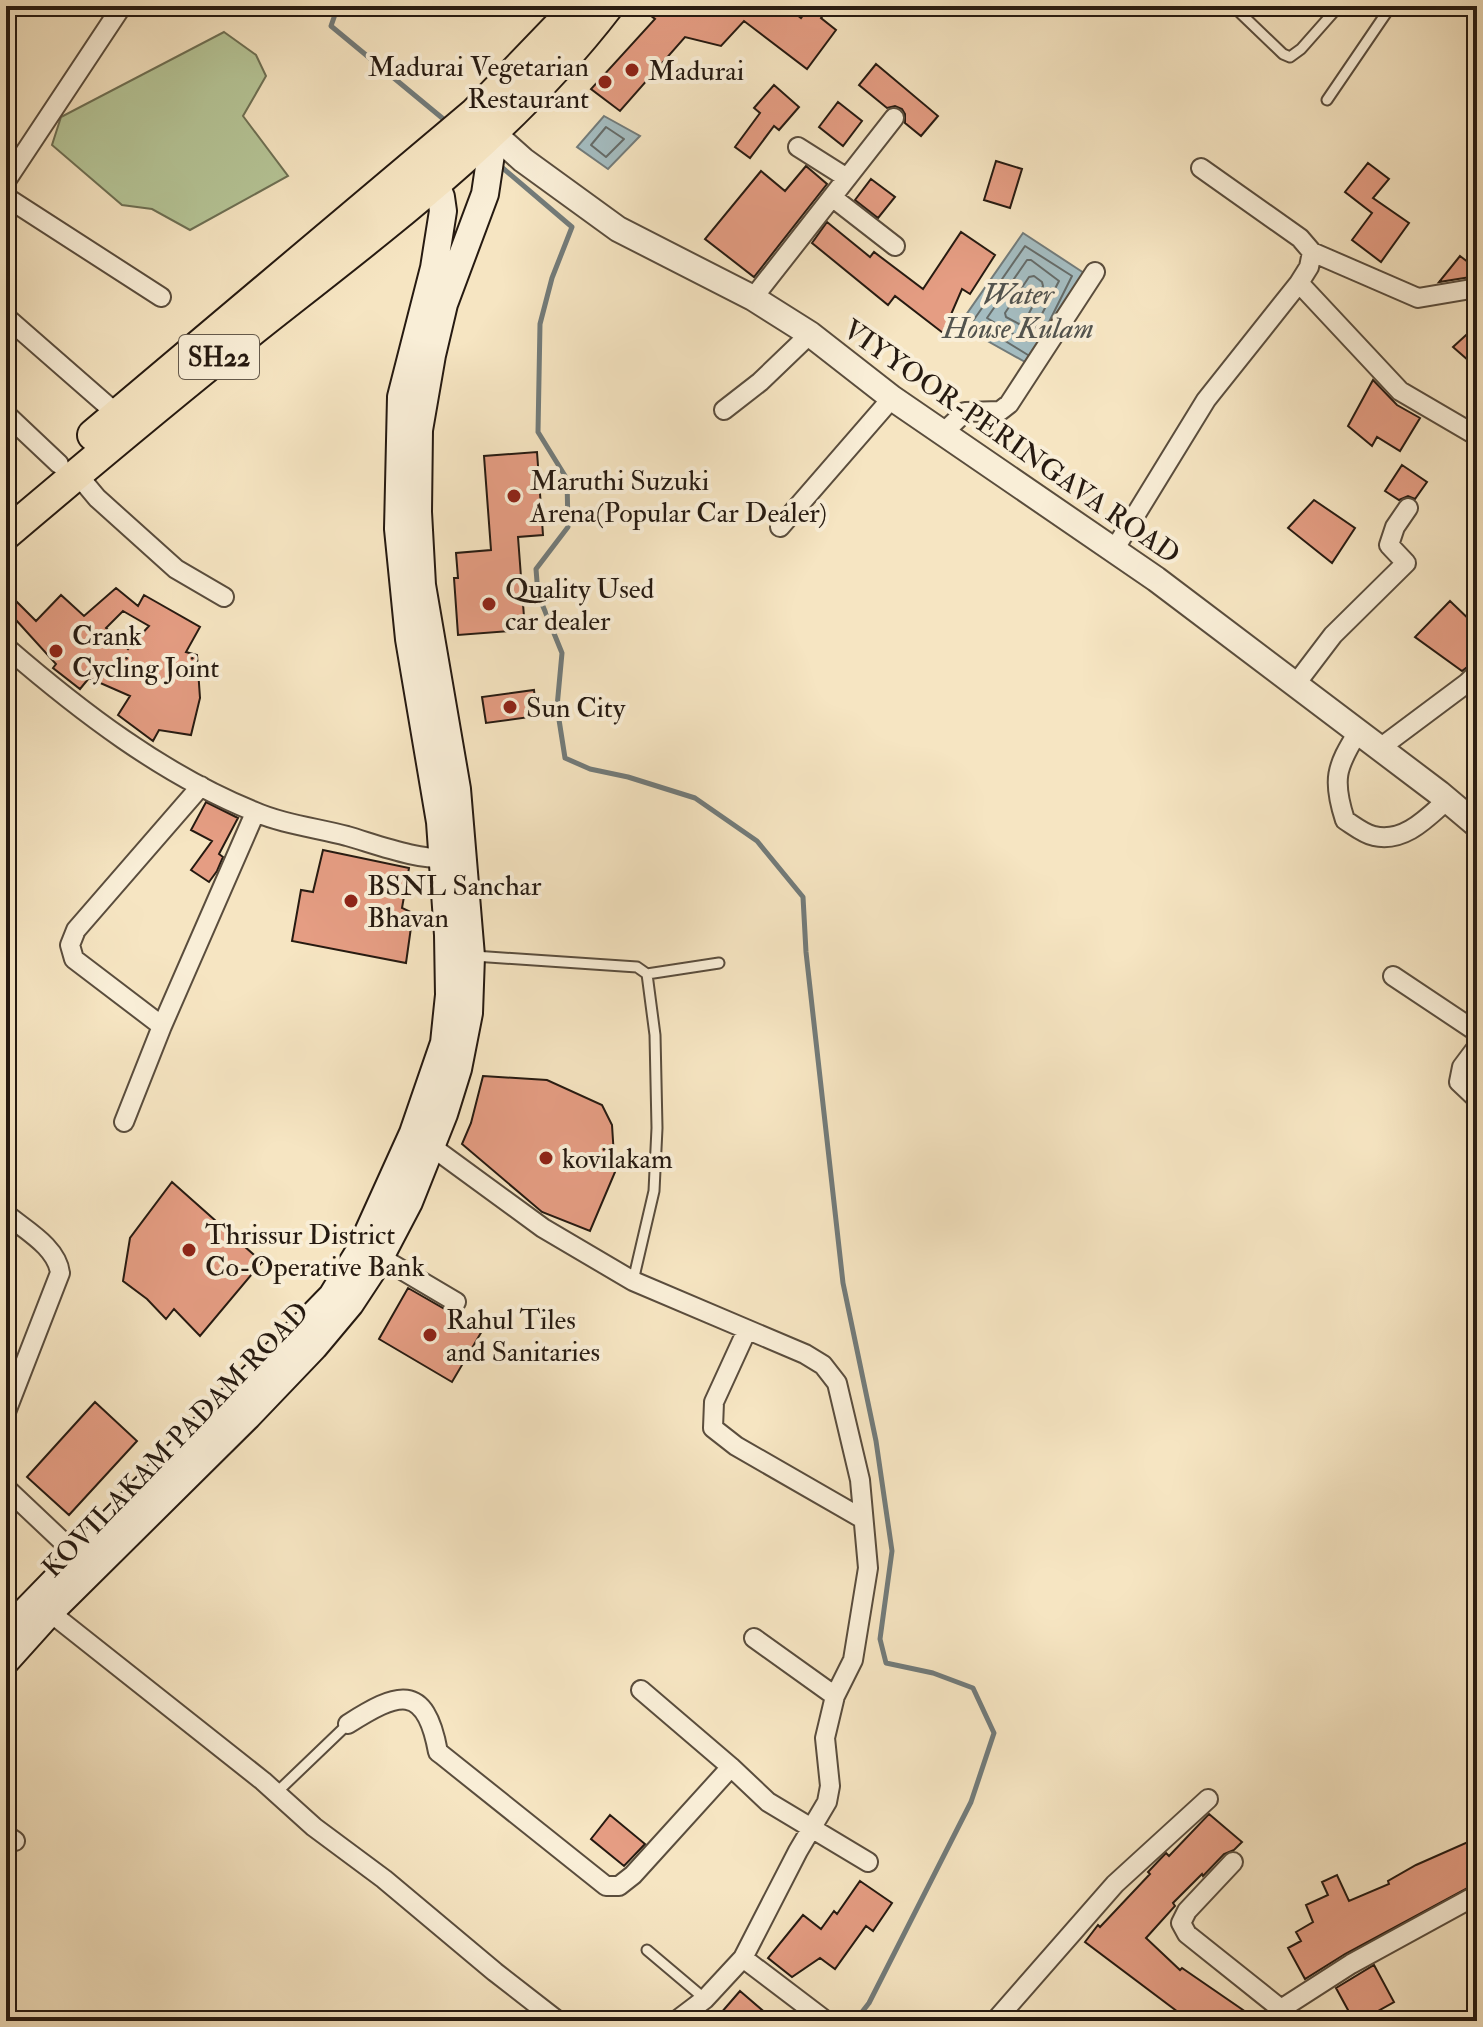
<svg xmlns="http://www.w3.org/2000/svg" width="1483" height="2027" viewBox="0 0 1483 2027" font-family="'IM FELL Double Pica',serif">
  <rect width="100%" height="100%" fill="#f6e5c2"/>
  <filter id="stains"><feTurbulence type="fractalNoise" baseFrequency=".0025" numOctaves="4"/><feColorMatrix values="0 0 0 0 .2 0 0 0 0 .09 0 0 0 0 .02 0 0 0 .5 -.17"/></filter>
  <radialGradient id="worn" r=".72"><stop offset=".6" stop-color="#630" stop-opacity="0"/><stop offset="1" stop-color="#630" stop-opacity=".3"/></radialGradient>
  <path fill="#b6c698" stroke="#6e7054" stroke-width="2" d="M224,32L256,55L266,76L243,116L288,176L190,230L152,209L122,205L52,145L61,117Z"/>
  <path fill="#a4bcc0" stroke="#727b7a" stroke-width="2" d="M604,116L640,136L608,169L577,147Z
    M1023,233L1084,273L1034,367L959,325Z"/>
  <g fill="none" stroke-linecap="round" stroke-linejoin="round">
    <path stroke="#656b68" stroke-width="2" d="M606,127L624,139L606,157L591,145Z
      M1027,260H1031L1059,281L1029,339L1025,341L987,318Z
      M1034,276L1042,282L1043,286L1024,323L1019,324L1006,317L1005,313L1029,277Z
      M1028,355L973,321L1025,246L1072,276L1048,324"/>
    <path stroke="#727b7a" stroke-width="5" d="M338,6L331,26L447,122
      M498,164L572,227L552,278L540,324L538,432L567,479L568,527L536,569L538,594L562,653L557,707L565,758L590,769L628,777L695,798L757,841L803,897L806,952L843,1283L876,1441L892,1551L880,1639L886,1663L933,1673L973,1688L994,1733L971,1802L869,2003L855,2021"/>
  </g>
  <path fill="#e59d83" stroke="#261a11" stroke-width="2" fill-rule="evenodd" d="M638,6H786L801,18L810,6H831L821,18L836,30L807,69L744,21L721,46L685,37L620,111L591,89L655,19Z
    M876,64L938,116L921,136L905,123V114L902,109L895,106L887,108L859,85Z
    M774,85L799,107L779,130L774,126L750,158L735,147L760,113L754,108Z
    M838,102L862,121L843,146L819,127Z
    M996,161L1022,169L1010,208L984,200Z
    M1368,163L1389,179L1373,198L1409,223L1381,262L1352,240L1372,213L1345,192Z
    M806,166L827,184L754,277L705,239L761,171L785,191Z
    M871,179L895,197L878,218L855,200Z
    M827,222L870,257L874,252L923,289L961,232L995,255L970,294L962,289L943,333L895,296L888,305L812,243Z
    M1460,256L1477,269V276L1439,282Z
    M1477,325V368L1453,347Z
    M1373,380L1397,405L1420,418L1400,451L1377,437L1372,446L1348,426Z
    M537,452L543,535L518,537L525,630L458,635L454,578H458L456,553L491,550L484,456Z
    M1402,465L1427,482L1415,499L1408,496L1399,500L1385,491Z
    M1314,500L1355,528L1332,563L1288,528Z
    M116,588L138,606L144,595L200,627L186,652L197,655L200,698L191,735L159,730L153,741L118,715L130,696L89,678L80,689L53,668L56,664L16,620L14,622L6,614V591L36,621L61,595L84,616ZM123,611L149,626L128,649L106,628Z
    M1450,601L1477,627V656L1475,661L1462,671L1415,637Z
    M534,690L537,716L486,723L482,697Z
    M206,802L238,818L219,854L223,857L217,871L209,882L191,870L212,841L191,830Z
    M323,850L409,868L402,908L413,913L406,963L292,941L301,890L313,892Z
    M483,1076L547,1080L602,1105L612,1125L615,1172L590,1231L542,1212L462,1144L471,1123Z
    M172,1182L262,1262L200,1336L174,1309L166,1319L147,1299L123,1281L130,1238Z
    M408,1288L450,1312L458,1314L482,1331L452,1382L379,1339Z
    M95,1402L137,1441L69,1515L27,1477Z
    M1209,1814L1242,1842L1234,1850L1224,1854L1203,1876L1202,1874L1173,1903L1175,1906L1146,1938L1180,1970L1182,1968L1259,2021H1190L1085,1942L1098,1925L1100,1927L1150,1874L1148,1872L1166,1853L1169,1856Z
    M610,1815L645,1844L624,1866L591,1839Z
    M1477,1838V1883L1345,1954L1305,1979L1288,1948L1301,1941L1296,1932L1313,1922L1306,1905L1328,1895L1322,1882L1337,1875L1349,1901L1389,1884L1388,1881L1416,1865Z
    M860,1881L892,1903L873,1931L866,1926L835,1969L820,1958L792,1977L768,1958L803,1915L821,1929L834,1911L837,1914Z
    M1374,1965L1394,2002L1360,2021H1354L1336,1988Z
    M740,1991L775,2021H714Z"/>
  <g fill="none" stroke-linecap="round" stroke-linejoin="round">
    <g stroke="#5a4d3d" stroke-width="13">
      <path id="service" d="M1233,6L1283,54L1290,57L1301,49L1339,6
        M1327,100L1391,6
        M474,956L637,967L647,974L655,1035L657,1128L654,1191L633,1281
        M647,974L719,963
        M275,1794L348,1724
        M647,1950L705,1999"/>
    </g>
    <g stroke="#5a4d3d" stroke-width="22">
      <path id="minor" d="M798,147L847,178
        M6,181L122,6
        M6,197L161,297
        M832,197L895,246
        M1312,252L1418,298L1477,288
        M1299,283L1400,391L1477,436
        M753,298L894,118
        M6,317L117,414
        M724,410L760,382L810,334
        M6,414L59,464
        M944,432L965,412L1000,411L1009,404L1095,272
        M77,474L97,498L176,569L224,597
        M780,527L892,398
        M1114,550L1206,400L1299,283L1309,267L1312,252L1300,238L1201,168
        M6,647C80,711 162,774 253,811C282,824 317,828 347,836C381,846 419,861 454,858
        M1295,685L1333,635L1406,563L1389,545L1395,527L1408,508
        M1358,732C1336,767 1332,780 1345,820C1353,825 1364,834 1374,836C1404,843 1427,818 1447,800
        M1380,748L1467,683L1477,673
        M201,786L76,930L70,945L74,959L162,1026L255,813
        M1393,976L1477,1032
        M1477,1047L1462,1067L1459,1082L1477,1099
        M124,1122L162,1026
        M424,1141L543,1228L633,1281L805,1354L823,1365L837,1383L860,1480L868,1568L853,1660L835,1696L825,1738L830,1786L827,1802L798,1851L743,1958L705,1999L676,2021
        M6,1214C25,1230 57,1247 60,1273L6,1412
        M380,1257L456,1302
        M747,1330L714,1402L713,1428L736,1446L863,1519
        M6,1488L78,1556
        M42,1606L263,1781L314,1827L384,1879L495,1972L558,2021
        M754,1638L835,1696
        M641,1690L731,1767
        M348,1724C397,1693 425,1681 438,1752L442,1755L606,1886H619L633,1875L731,1767L768,1802L868,1862
        M6,1835L15,1841
        M1233,1862L1187,1911L1181,1923L1187,1934L1281,2009L1351,1964L1477,1895
        M743,1958L826,2021
        M995,2021L1115,1884L1208,1799"/>
    </g>
    <g stroke="#5a4d3d" stroke-width="28">
      <path id="tertiary" d="M494,134L523,160L618,229L753,298L810,334L892,398L1156,579L1439,793L1477,825"/>
    </g>
    <g stroke="#261a11" stroke-width="30">
      <path id="secondary" d="M6,1631L332,1296L360,1250L413,1133L444,1043L449,995L448,935L440,822L409,639L398,529L401,397L434,268L443,211L441,197L436,185L424,170
        M6,1661L51,1611L248,1416L314,1347L350,1304L377,1263L409,1202L444,1114L458,1069L469,1013L471,956L457,789L422,585L418,512L419,430L432,355L444,304L485,194L494,134L485,124"/>
    </g>
    <g stroke="#261a11" stroke-width="34">
      <path id="primary" d="M93,435L475,113L578,6
        M6,534C91,462 177,390 264,321C387,224 512,131 608,6"/>
    </g>
    <use href="#service" stroke="#f9eed7" stroke-width="9"/>
    <use href="#minor" stroke="#f9eed7" stroke-width="18"/>
    <use href="#tertiary" stroke="#f9eed7" stroke-width="24"/>
    <use href="#secondary" stroke="#f9eed7" stroke-width="26"/>
    <use href="#primary" stroke="#f6e5c2" stroke-width="30"/>
  </g>
  <g fill="#8f2418" stroke="#f9eed7" stroke-width="3">
    <circle cx="632" cy="70" r="8"/>
    <circle cx="605" cy="82" r="8"/>
    <circle cx="514" cy="496" r="8"/>
    <circle cx="489" cy="604" r="8"/>
    <circle cx="56" cy="651" r="8"/>
    <circle cx="510" cy="707" r="8"/>
    <circle cx="351" cy="901" r="8"/>
    <circle cx="546" cy="1158" r="8"/>
    <circle cx="189" cy="1250" r="8"/>
    <circle cx="430" cy="1335" r="8"/>
  </g>
  <g text-anchor="middle" stroke-width="8" stroke-linejoin="round" paint-order="stroke">
    <rect fill="#f9eed7" stroke="#655a4c" stroke-width="2" x="179" y="335" width="80" height="44" rx="6"/>
    <g font-size="26" font-weight="bold" fill="#261a11">
      <text x="219" y="366">SH22</text>
    </g>
    <g font-size="28" fill="#261a11" stroke="#f9eed7" text-anchor="start">
      <text x="589" y="76" text-anchor="end">Madurai Vegetarian<tspan x="589" dy="32">Restaurant</tspan></text>
      <text x="648" y="80">Madurai</text>
      <text x="530" y="490">Maruthi Suzuki<tspan x="530" dy="32">Arena(Popular Car Dealer)</tspan></text>
      <text x="505" y="598">Quality Used<tspan x="505" dy="32">car dealer</tspan></text>
      <text x="72" y="645">Crank<tspan x="72" dy="32">Cycling Joint</tspan></text>
      <text x="526" y="717">Sun City</text>
      <text x="367" y="895">BSNL Sanchar<tspan x="367" dy="32">Bhavan</tspan></text>
      <text x="562" y="1168">kovilakam</text>
      <text x="205" y="1244">Thrissur District<tspan x="205" dy="32">Co-Operative Bank</tspan></text>
      <text x="446" y="1329">Rahul Tiles<tspan x="446" dy="32">and Sanitaries</tspan></text>
    </g>
    <g font-size="28" fill="#261a11" stroke="#f9eed7">
      <text transform="translate(1012 441) rotate(35)" y="10">VIYYOOR-PERINGAVA ROAD</text>
      <text transform="translate(175 1439) rotate(-46)" y="10">KOVILAKAM PADAM ROAD</text>
    </g>
    <g font-size="30" font-style="italic" fill="#52534e" stroke="#f9eed7">
      <text x="1018" y="304">Water<tspan x="1018" dy="34">House Kulam</tspan></text>
    </g>
  </g>
  <rect width="1483" height="2027" fill="none" stroke="#f6e5c2" stroke-width="32"/>
  <rect x="8" y="8" width="1467" height="2011" fill="none" stroke="#261a11" stroke-width="4"/>
  <rect x="16" y="16" width="1451" height="1995" fill="none" stroke="#261a11" stroke-width="2"/>
  <rect width="100%" height="100%" filter="url(#stains)"/>
  <rect width="100%" height="100%" fill="url(#worn)"/>
</svg>
